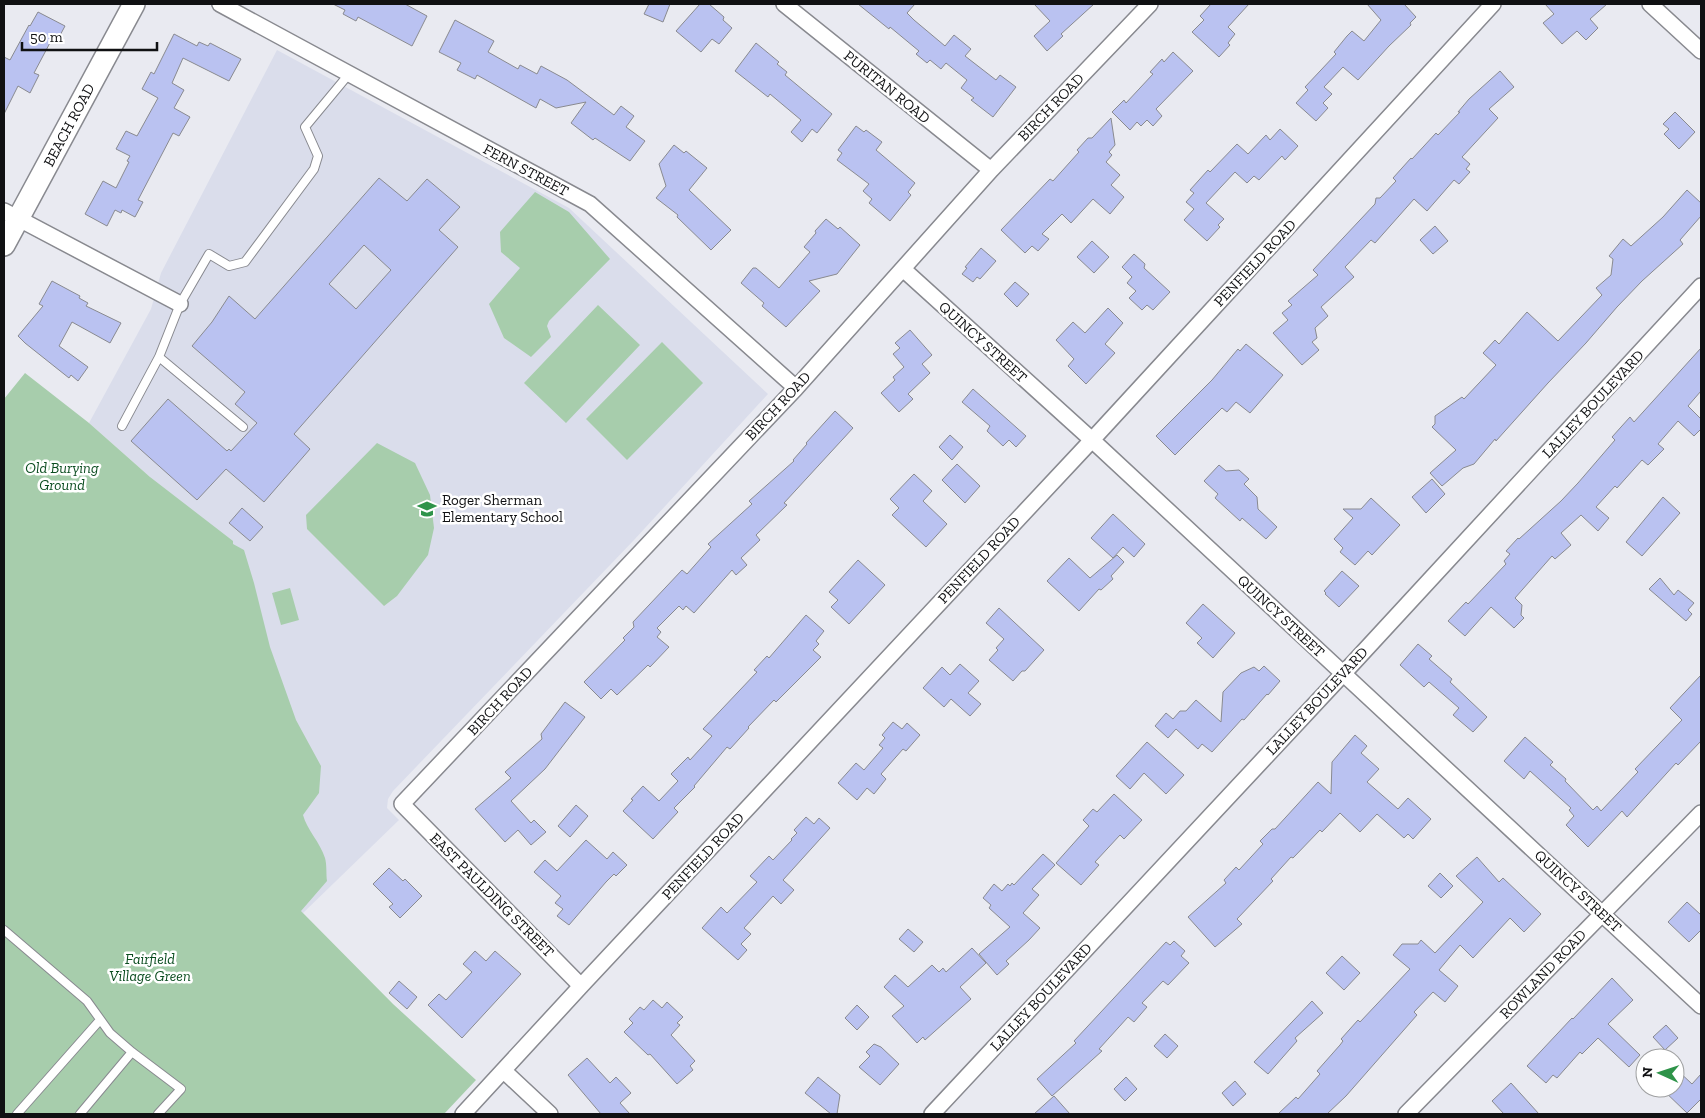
<svg xmlns="http://www.w3.org/2000/svg" width="1705" height="1118" viewBox="0 0 1705 1118" font-family="'Zilla Slab',serif">
  <rect width="100%" height="100%" fill="#e9eaf1"/>
  <path fill="#daddeb" d="M277,50L569,208L768,394L634,540L393,791L388,799L387,808L399,820L303,913L230,843L150,477L89,423L151,309L161,273Z"/>
  <path fill="#a7cdac" d="M535,192L569,212L610,259L549,321L547,326L551,337L531,357L504,338L489,304L520,268L501,252L500,232Z
    M598,305L640,345L566,423L524,383Z
    M662,342L703,383L627,460L586,419Z
    M25,373L89,423L150,477L233,541V544L244,550L254,583L270,647L296,720L321,766L319,793L303,815C307,830 320,842 325,858C327,865 326,874 327,881L301,911L393,1004L476,1080L444,1114H4V399Z
    M377,443L415,463L430,495L434,528L428,555L397,596L384,606L307,529L306,515Z
    M290,588L299,620L281,625L272,593Z"/>
  <path fill="#bac2f1" stroke="#898a90" fill-rule="evenodd" d="M333,4H405L427,16L412,46L358,17L356,21L343,14L345,10Z
    M649,4H670L663,22L644,14Z
    M700,4H709L724,17L723,20L732,28L719,44L712,39L701,52L676,31Z
    M858,4H915L907,13L914,20L945,46L954,35L971,49L965,56L996,80L1000,75L1016,87L993,117L971,100L974,98L961,88L967,80L946,63L941,69L930,60L927,63L916,54L919,51L890,27L889,29Z
    M1034,4H1094L1061,34L1063,36L1047,51L1034,36L1050,21Z
    M1211,4H1249L1228,27L1235,34L1228,43L1230,45L1219,57L1192,32L1204,20L1200,16Z
    M1367,4H1404L1416,17L1410,23L1411,25L1389,46L1358,80L1343,67L1324,87L1332,94L1323,103L1328,108L1316,121L1296,103L1308,90L1305,87L1336,54L1334,52L1347,36L1352,31L1364,41L1381,20Z
    M1545,4H1607L1590,19L1598,28L1586,40L1577,31L1562,44L1543,23L1554,14Z
    M38,12L65,26L57,41L52,39L34,73L39,75L30,93L18,86L4,114V57L10,60L29,25L30,26Z
    M455,20L494,41L488,52L518,69L520,65L537,74L541,66L567,80L614,115L621,106L634,116L626,127L645,141L630,161L595,138L593,140L571,123L586,102L556,108L540,99L536,108L477,75L475,79L457,70L461,63L439,52Z
    M174,34L197,46L199,42L208,46L210,43L241,59L229,81L183,58L172,83L184,90L174,108L190,117L179,136L173,133L138,200L143,202L135,217L122,210L121,213L115,210L107,226L85,214L103,181L116,188L129,162L127,161L130,156L116,149L126,131L137,136L158,98L142,89L151,72L154,74Z
    M756,43L779,62L777,64L787,72L785,75L832,114L817,133L812,129L802,142L791,132L801,120L770,94L768,97L735,71Z
    M1173,52L1193,71L1156,109L1162,116L1153,126L1147,120L1141,126L1137,122L1130,130L1112,112L1124,100L1126,103L1153,74L1150,72L1162,59L1164,62Z
    M1500,71L1514,87L1489,109L1498,118L1462,157L1470,164L1466,169L1470,172L1459,184L1454,180L1427,211L1414,199L1375,243L1371,240L1345,267L1354,277L1321,307L1328,316L1315,328L1317,338L1312,342L1319,350L1302,365L1273,333L1288,320L1282,313L1292,305L1288,301L1318,275L1313,270L1375,204L1376,198H1380L1396,181L1393,178L1411,158L1412,159L1436,133L1438,135L1460,112H1458L1469,99Z
    M1675,112L1695,132L1679,149L1664,134L1669,129L1663,124Z
    M1111,118L1115,145L1109,152L1112,155L1106,162L1120,175L1111,185L1124,197L1110,214L1093,199L1071,223L1062,214L1042,234L1049,239L1038,251L1032,246L1025,253L1001,230L1050,179L1053,181L1079,152L1077,150L1088,138H1092Z
    M856,126L864,132L866,130L882,142L876,150L915,183L908,192L911,195L890,221L869,203L872,199L863,191L869,184L837,160L842,153L838,150Z
    M1280,129L1298,146L1285,160L1282,156L1259,180L1254,176L1247,183L1235,172L1206,203L1224,219L1218,225L1220,227L1207,241L1184,220L1194,209L1186,202L1194,193L1190,190L1208,170L1210,172L1237,144L1248,154L1266,135L1270,140Z
    M674,145L684,153L686,151L707,168L689,190L731,230L711,250L677,217L678,215L656,198L666,186L659,164Z
    M379,178L407,201L427,179L460,207L439,230L458,247L294,434L310,449L264,502L226,469L197,500L131,441L168,399L227,451L229,449L231,451L257,423L235,404L245,392L192,346L212,322L229,296L255,319ZM364,245L391,270L356,309L329,284Z
    M1687,190L1701,203V216L1680,240L1683,244L1642,281L1617,307L1586,343L1548,383L1496,441L1495,439L1474,464L1463,468L1442,486L1430,473L1456,450L1432,427L1435,424V416L1462,397L1464,399L1496,365L1483,353L1495,340L1499,344L1527,312L1558,341L1602,295L1596,288L1611,275L1613,259L1609,256L1623,239L1631,246L1663,217Z
    M826,219L838,229L840,227L860,245L837,274L809,281L820,291L786,327L762,306L764,303L741,283L753,268H756L779,288L810,252L804,247L816,233L815,231Z
    M1435,226L1448,241L1433,254L1420,240Z
    M1092,241L1109,257L1094,273L1077,257Z
    M981,248L996,261L980,279L977,277L973,282L962,274L967,268L965,267Z
    M1134,254L1145,264L1144,268L1170,292L1153,310L1147,305L1142,310L1129,298L1136,291L1127,283L1132,277L1122,267Z
    M52,281L80,296L79,298L88,303L86,306L121,323L110,343L72,322L59,346L88,367L78,381L71,375L69,378L25,343L18,336L43,306L39,304Z
    M1015,282L1029,294L1017,307L1004,294Z
    M1108,308L1123,323L1105,344L1115,353L1086,384L1068,366L1074,359L1056,340L1073,322L1085,333Z
    M910,330L932,355L922,364L930,373L908,394L913,399L899,412L881,393L895,380L893,377L904,367L893,354L900,348L895,343Z
    M1246,344L1283,375L1250,413L1236,402L1227,412L1222,408L1175,455L1156,436L1212,380L1238,349L1240,351Z
    M1701,348V391L1688,406L1701,419V429L1694,436L1678,421L1658,444L1664,449L1648,465L1642,460L1617,488L1615,486L1596,507L1609,518L1598,531L1581,515L1561,533L1571,545L1555,559L1552,556L1515,598L1522,605L1521,615L1524,618L1514,628L1491,607L1465,636L1448,621L1466,602L1468,604L1506,564L1504,561L1510,554L1506,551L1518,538L1519,539L1561,501L1578,483L1615,440L1612,437L1630,417L1634,422Z
    M973,389L1026,436L1016,447L1009,440L1003,446L987,431L990,426L962,402Z
    M835,411L853,428L784,503L787,505L756,535L760,540L741,558L747,565L736,575L732,570L694,613L686,606L683,610L679,606L657,628L661,632L657,637L669,647L650,667L648,665L617,695L611,689L601,699L584,682L625,640L623,638L634,627L633,622L682,570L687,574L711,547L708,544L752,504L749,501L794,461L793,460L807,444L806,443Z
    M950,435L963,447L952,460L939,447Z
    M957,464L980,486L965,503L942,480Z
    M1219,465L1226,471L1239,470L1249,479L1244,484L1257,497L1258,509L1277,527L1266,539L1242,518L1240,521L1215,498L1218,494L1204,481Z
    M914,474L932,491L923,501L947,524L926,547L892,515L899,508L890,499Z
    M1432,479L1445,494L1426,513L1412,497Z
    M1663,497L1680,513L1642,556L1626,542Z
    M1371,498L1400,525L1372,555L1368,551L1355,565L1340,552L1343,548L1334,539L1353,518L1343,509H1361Z
    M242,508L263,527L250,541L229,523Z
    M1113,514L1145,544L1134,557L1123,547L1113,558L1091,538Z
    M1117,555L1124,562L1111,576L1113,579L1101,590L1099,589L1079,611L1047,581L1069,558L1090,578Z
    M858,560L885,585L849,624L831,607L838,600L829,592Z
    M1342,571L1359,586L1339,607L1325,594L1326,593L1324,591Z
    M1660,578L1674,595L1678,590L1694,603L1688,610L1692,614L1686,621L1649,589Z
    M1203,604L1235,633L1213,658L1197,643L1202,638L1186,623Z
    M999,608L1044,650L1025,671H1022L1013,681L989,660L998,650L996,648L1004,639L986,623Z
    M806,615L824,631L816,641L819,644L813,650L821,657L776,702L774,700L748,727L749,728L730,749L727,747L694,786L695,787L674,808L678,812L653,839L623,811L633,800L631,799L643,786L659,801L678,781L671,774L688,757L690,760L712,736L703,729L757,672L754,670L767,656L769,658Z
    M1418,644L1432,656L1429,659L1452,679L1450,682L1487,717L1473,732L1453,715L1459,708L1429,682L1424,687L1400,665Z
    M960,664L979,681L968,693L981,704L970,716L951,699L944,707L923,688L942,667L950,675Z
    M1264,666L1280,681L1268,695L1267,694L1244,720L1242,719L1212,752L1202,744L1198,749L1176,729L1168,738L1155,726L1166,713L1173,719L1180,711H1186L1196,700L1221,722L1223,692L1241,673L1254,667L1259,671Z
    M1701,675V741L1678,765L1676,763L1627,817L1622,811L1588,847L1566,825L1574,816L1569,810L1571,808L1530,771L1524,779L1504,761L1525,737L1553,762L1550,765L1566,779L1565,781L1593,810L1597,806L1601,811L1638,772L1635,769L1682,720L1670,708Z
    M565,702L585,717L545,769L511,801L531,823L534,820L546,832L531,845L518,830L505,842L475,809L511,778L505,772L542,739L541,734Z
    M893,722L902,729L907,723L920,735L906,751L903,749L881,774L886,779L874,794L867,788L857,800L838,783L856,763L864,770L883,748L879,745L885,738L882,735Z
    M1355,735L1367,746L1361,753L1379,769L1367,782L1398,809L1408,798L1431,819L1413,839L1408,834L1404,838L1377,814L1360,832L1340,813L1322,832L1320,830L1293,858L1291,857L1271,879L1273,881L1237,919L1242,924L1215,947L1188,917L1226,883L1224,880L1236,867L1239,870L1263,844L1260,841L1272,829H1275L1318,782L1331,794L1332,762Z
    M1147,742L1184,775L1166,794L1144,773L1130,789L1116,776Z
    M1114,794L1142,820L1124,839L1120,835L1095,862L1099,865L1081,885L1056,863L1089,826L1083,820L1093,809L1097,812Z
    M576,805L588,816L570,837L558,826Z
    M806,817L814,824L819,818L830,828L783,880L794,890L781,904L773,896L744,928L751,934L741,944L747,950L738,960L702,928L721,907L727,913L757,882L750,876L769,856L773,860L792,840L791,839L797,833L794,830Z
    M586,840L607,859L613,852L627,865L616,876L614,874L606,882L569,925L557,916L563,909L555,903L561,896L534,872L545,860L557,871Z
    M1043,854L1055,865L1032,889L1039,895L1023,913L1040,928L1029,940L1006,961L1009,964L997,975L979,954L1010,927L989,908L991,905L983,898L994,884L1002,891L1008,884L1010,886L1012,883L1014,885Z
    M1477,857L1499,882L1503,878L1541,914L1524,932L1510,918L1473,958L1460,945L1439,970L1458,986L1445,1002L1433,992L1414,1012L1417,1015L1346,1096L1327,1114H1278L1296,1097L1298,1099L1320,1074L1317,1071L1340,1045L1343,1041L1341,1039L1358,1020L1360,1022L1410,969L1393,955L1402,944H1418L1421,940L1435,953L1483,902L1456,876Z
    M389,868L403,881L405,879L422,896L400,918L389,907L393,904L373,884Z
    M1440,873L1453,886L1441,898L1428,886Z
    M1687,902L1701,915V930L1689,942L1668,922Z
    M908,929L923,942L914,952L899,939Z
    M1174,941L1185,951L1181,956L1189,963L1168,985L1163,981L1142,1003L1147,1007L1134,1022L1128,1017L1099,1049L1102,1051L1052,1096L1037,1079L1076,1043L1074,1041L1166,942L1170,945Z
    M972,948L986,963L960,987L971,999L925,1040L923,1037L917,1043L892,1016L904,1006L884,987L895,975L908,987L932,965L939,972L943,968L946,972Z
    M475,951L486,961L495,951L521,974L462,1038L428,1005L439,994L446,1000L472,972L463,964Z
    M1342,956L1360,973L1344,990L1326,973Z
    M1612,978L1633,1000L1608,1024L1640,1055L1629,1067L1598,1038L1582,1054L1580,1052L1557,1078L1553,1075L1546,1083L1527,1066L1572,1018L1573,1019Z
    M399,981L417,997L407,1009L389,993Z
    M653,1000L662,1008L667,1002L683,1017L677,1023L680,1025L671,1035L695,1061L690,1066L693,1070L677,1084L650,1054L648,1055L624,1032L633,1023L629,1019L640,1007L644,1010Z
    M1312,1001L1323,1013L1295,1038L1297,1041L1268,1074L1254,1062Z
    M857,1005L869,1017L857,1030L845,1018Z
    M1666,1025L1678,1038L1665,1050L1653,1037Z
    M1165,1034L1178,1046L1167,1058L1154,1046Z
    M874,1044L881,1047L899,1064L880,1085L859,1067L870,1056L866,1052Z
    M587,1058L610,1083L616,1077L631,1093L620,1103L630,1114H601L568,1075Z
    M1675,1068L1692,1084L1701,1074V1099L1687,1113L1661,1088H1675Z
    M818,1077L840,1095L837,1114H831L805,1093Z
    M1126,1077L1137,1089L1125,1101L1114,1089Z
    M1235,1081L1246,1094L1233,1106L1222,1093Z
    M1511,1083L1539,1114H1504L1492,1101Z
    M1054,1096L1070,1114H1034Z"/>
  <g fill="none" stroke-linecap="round" stroke-linejoin="round">
    <g stroke="#88898f" stroke-width="10">
      <path id="lane" d="M159,357L243,427
        M122,426L159,357L180,304L209,254L229,266L245,262L314,169L318,156L305,127L349,74
        M4,930L87,1001L110,1033L132,1052L181,1089L158,1114
        M17,1114L100,1020
        M80,1114L132,1052"/>
    </g>
    <g stroke="#88898f" stroke-width="18">
      <path id="street" d="M220,4L590,204L796,388
        M784,4L991,170
        M1650,4L1701,51
        M4,211L180,304
        M903,269L1092,440L1701,1006
        M581,986L402,804L796,388L991,170L1150,4
        M504,1071L550,1114
        M463,1114L581,986L1092,440L1493,4
        M932,1114L1343,674L1701,286
        M1406,1114L1701,813"/>
    </g>
    <g stroke="#88898f" stroke-width="24">
      <path id="secondary" d="M4,245L134,4"/>
    </g>
    <use href="#lane" stroke="#fff" stroke-width="8"/>
    <use href="#street" stroke="#fff" stroke-width="15"/>
    <use href="#secondary" stroke="#fff" stroke-width="21"/>
  </g>
  <defs>
    <g id="school-bare" transform="scale(1.5)"><path d="M0-5L7-2L0 1L-7-2ZM-4 1L0 2.5L4 1V4Q0 6-4 4Z" fill="#2e9349" stroke="#fff" stroke-width="2.5" paint-order="stroke"/></g>
  </defs>
  <g fill-rule="evenodd">
    <use href="#school-bare" x="427" y="509"/>
  </g>
  <g text-anchor="middle" stroke-width="5" stroke-linejoin="round" paint-order="stroke">
    <g font-size="15" fill="#101113" stroke="#fff">
      <text transform="translate(887 87) rotate(39)" y="5">PURITAN ROAD</text>
      <text transform="translate(1051 107) rotate(-46)" y="5">BIRCH ROAD</text>
      <text transform="translate(69 125) rotate(-62)" y="5">BEACH ROAD</text>
      <text transform="translate(526 170) rotate(28)" y="5">FERN STREET</text>
      <text transform="translate(1255 263) rotate(-47)" y="5">PENFIELD ROAD</text>
      <text transform="translate(983 342) rotate(42)" y="5">QUINCY STREET</text>
      <text transform="translate(1593 404) rotate(-47)" y="5">LALLEY BOULEVARD</text>
      <text transform="translate(778 406) rotate(-47)" y="5">BIRCH ROAD</text>
      <text transform="translate(979 560) rotate(-47)" y="5">PENFIELD ROAD</text>
      <text transform="translate(1281 616) rotate(43)" y="5">QUINCY STREET</text>
      <text transform="translate(500 701) rotate(-47)" y="5">BIRCH ROAD</text>
      <text transform="translate(1317 701) rotate(-47)" y="5">LALLEY BOULEVARD</text>
      <text transform="translate(703 856) rotate(-47)" y="5">PENFIELD ROAD</text>
      <text transform="translate(1578 891) rotate(43)" y="5">QUINCY STREET</text>
      <text transform="translate(492 895) rotate(45)" y="5">EAST PAULDING STREET</text>
      <text transform="translate(1543 974) rotate(-46)" y="5">ROWLAND ROAD</text>
      <text transform="translate(1041 997) rotate(-47)" y="5">LALLEY BOULEVARD</text>
    </g>
    <g font-size="15" font-style="italic" fill="#0a4c1f" stroke="#fff">
      <text x="62" y="473">Old Burying<tspan x="62" dy="17">Ground</tspan></text>
      <text x="150" y="964">Fairfield<tspan x="150" dy="17">Village Green</tspan></text>
    </g>
    <g font-size="15" fill="#101113" stroke="#fff" text-anchor="start">
      <text x="442" y="505">Roger Sherman<tspan x="442" dy="17">Elementary School</tspan></text>
    </g>
  </g>
  <rect width="1705" height="1118" fill="none" stroke="#101113" stroke-width="10"/>
  <g transform="translate(1660 1073) rotate(273)"><circle r="24" fill="#ffffff" stroke="#9fa0a1"/>
  <path d="M0-4L9 19L0 12L-9 19Z" fill="#2e9349"/>
  <text y="-8" font-size="14" font-weight="bold" text-anchor="middle" fill="#101113">N</text>
  </g>
  <path d="M22 42v8h135v-8" fill="none" stroke="#101113" stroke-width="2.5"/>
  <text x="30" y="42" font-size="15" fill="#101113" stroke="#ffffff" stroke-width="4" paint-order="stroke">50 m</text>
</svg>
